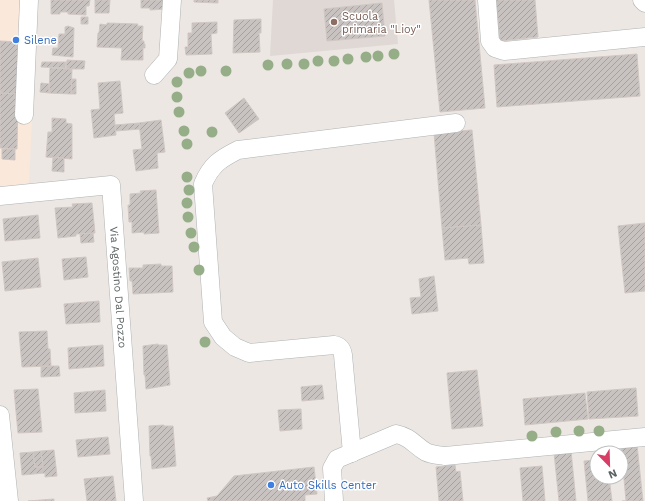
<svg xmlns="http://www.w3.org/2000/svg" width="645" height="501" viewBox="0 0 645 501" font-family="'Work Sans',sans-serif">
  <defs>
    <pattern id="building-hatch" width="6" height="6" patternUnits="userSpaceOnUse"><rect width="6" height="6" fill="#c8c2c0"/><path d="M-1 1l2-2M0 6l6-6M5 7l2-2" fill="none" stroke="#a5a19f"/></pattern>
  </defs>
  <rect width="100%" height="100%" fill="#ece7e3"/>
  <path fill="#fae8da" d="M0,0H29L33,96L29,183L0,190Z"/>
  <path fill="#dfd8d4" d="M273,0H394L398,44L270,56Z"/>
  <path fill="url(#building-hatch)" stroke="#d0c7c2" d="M51,0H90L89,6H86V15L68,14V12H60V14H51Z
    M95,0H110L109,13H95Z
    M141,0H165V9L150,10V8H141Z
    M194,0H218V3L194,2Z
    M429,0H475L485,108L440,112Z
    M496,0H535L538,37L500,41Z
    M382,3L385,36L327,41L324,9Z
    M81,17H88V24H81Z
    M261,19V33H259L260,52L233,53L234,20Z
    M217,22V33L211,34L212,54L186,55L185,47H188V33H192V23Z
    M107,23L138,24L137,26H143L142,41H144V44H145V48H143V60H121L122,48L97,47L98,33H99L100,24L107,25Z
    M68,26L74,28L73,57L52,55L53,48H58L59,34H65V27Z
    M0,41L20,42L18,94L0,93Z
    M637,54L640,96L497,107L494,65Z
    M67,60L85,61L84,69H66Z
    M42,62H66L65,68L41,67Z
    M50,68L72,69L71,94L49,93Z
    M72,79H76V94H71Z
    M120,81L123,113L114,114L116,135L94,138L91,110L100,109L98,83Z
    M41,83L49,84V93L40,92Z
    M0,93L18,94L17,149L0,148Z
    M244,98L259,119L239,133L225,113Z
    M52,118L66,119V123L72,124V159L46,157L48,132H52Z
    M161,120L165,152L157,153L158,168L136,171L133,150L142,149L139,123Z
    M139,123L140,129L116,131L115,125Z
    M472,130L481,225L442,228L434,133Z
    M2,149H15V160L2,159Z
    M53,157L64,158V172L52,171Z
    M156,190L159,233L144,234V232L132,233V222H129L128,205H130V194L141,193L140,191Z
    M92,203L95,233L76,234V236L58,238L55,208L73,207L72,204Z
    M38,215L40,238L5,241L3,219Z
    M645,223V291L625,293L618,226Z
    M481,225L484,263L469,264L468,258L445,260L442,228Z
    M93,233L94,242L81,243L80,234Z
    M86,257L88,277L64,280L62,259Z
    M38,258L41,287L5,291L2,262Z
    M161,264V266H172L173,292L133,294L132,281H130L129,268H143V265Z
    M434,276L438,311L412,314L410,298L421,297L419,279Z
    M99,301L100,322L66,324L64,304Z
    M47,331L48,349H50L51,366L22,367L19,332Z
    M158,344V345H167L170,385L146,389L145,375H144L143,346Z
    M103,345L104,366L69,369L68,348Z
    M41,366H59L60,376L41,377Z
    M477,370L483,426L452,429L447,373Z
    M322,385L324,399L302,401L301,387Z
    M636,388L638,416L589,419L587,392Z
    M38,389L42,432L18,433L14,390Z
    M105,390L106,411L75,413L74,393Z
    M585,393L588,419L525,425L523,399Z
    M301,409L302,429L280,431L278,410Z
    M164,425V426H173L176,466L152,469L151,456H150L149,426Z
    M108,437L110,454L78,457L76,440Z
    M637,445L643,501H622H626L621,446Z
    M54,450L57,476L45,477V473L22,475L20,453L33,452L35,467H43L41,451Z
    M41,451L43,467H35L33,452Z
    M571,451L576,501H559L554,453Z
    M597,460V477H609L612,501H588L584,461Z
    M455,465L456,472L460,471L463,501H439L436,467Z
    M542,466L545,501H523L520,468Z
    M314,467L317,494L305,495V501H208L207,498L217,496L234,476Z
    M113,476L116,501H87L84,479Z
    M54,499V501H28Z"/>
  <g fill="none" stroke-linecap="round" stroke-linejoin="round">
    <g stroke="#aeb3b4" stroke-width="19">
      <g id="street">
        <path d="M487,0L490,41L495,48L504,51L645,37"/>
        <path d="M642,0L645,3"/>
        <path d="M154,75L168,59L172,0"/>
        <path d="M24,115L29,0"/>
        <path id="s1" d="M0,196L111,185L134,501"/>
        <path d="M0,415L9,501"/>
        <path d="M352,453L343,355C342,349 340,346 334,345L249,353L235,347L223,337L213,322L203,184C211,165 220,159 238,150L456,123"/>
        <path d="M334,501L332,468L337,459L396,434C411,437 414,445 426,452C432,455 439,455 445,456L645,437"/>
      </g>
    </g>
    <use href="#street" stroke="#fff" stroke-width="18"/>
  </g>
  <g fill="#96ae88">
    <circle cx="394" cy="54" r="5.5"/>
    <circle cx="378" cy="56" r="5.5"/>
    <circle cx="366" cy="57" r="5.5"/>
    <circle cx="348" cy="59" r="5.5"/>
    <circle cx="318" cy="61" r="5.5"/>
    <circle cx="334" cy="61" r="5.5"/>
    <circle cx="287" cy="64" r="5.5"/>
    <circle cx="304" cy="64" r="5.5"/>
    <circle cx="268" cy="65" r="5.5"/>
    <circle cx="201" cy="71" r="5.5"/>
    <circle cx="226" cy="71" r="5.5"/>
    <circle cx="189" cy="73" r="5.5"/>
    <circle cx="177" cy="82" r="5.5"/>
    <circle cx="177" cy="97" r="5.5"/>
    <circle cx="179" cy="112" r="5.5"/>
    <circle cx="184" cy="131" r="5.5"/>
    <circle cx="212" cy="132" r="5.5"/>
    <circle cx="187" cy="144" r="5.5"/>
    <circle cx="187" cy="177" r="5.5"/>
    <circle cx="189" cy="190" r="5.5"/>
    <circle cx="187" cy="203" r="5.5"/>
    <circle cx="188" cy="217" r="5.5"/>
    <circle cx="191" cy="233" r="5.5"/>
    <circle cx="194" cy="247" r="5.5"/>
    <circle cx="199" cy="270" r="5.5"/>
    <circle cx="205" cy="342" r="5.5"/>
    <circle cx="579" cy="431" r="5.5"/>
    <circle cx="599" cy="431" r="5.5"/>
    <circle cx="556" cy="432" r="5.5"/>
    <circle cx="532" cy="436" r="5.5"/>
  </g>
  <circle fill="#8d6e63" stroke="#fff" stroke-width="1.5" cx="334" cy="22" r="4"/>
  <g fill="#3f7fe0" stroke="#fff" stroke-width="1.5">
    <circle cx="16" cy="40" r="4"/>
    <circle cx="271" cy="485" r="4"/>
  </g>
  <g text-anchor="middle" stroke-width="3" stroke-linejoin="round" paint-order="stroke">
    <g font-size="11" fill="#785e54" stroke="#fff" text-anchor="start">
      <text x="342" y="20">Scuola<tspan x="342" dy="13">primaria "Lioy"</tspan></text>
    </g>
    <g font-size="11" fill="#366cbe" stroke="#fff" text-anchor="start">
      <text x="24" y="44">Silene</text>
      <text x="279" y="489">Auto Skills Center</text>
    </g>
    <g font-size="11" fill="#5b6162" stroke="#fff">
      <text dy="4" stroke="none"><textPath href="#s1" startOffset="214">Via Agostino Dal Pozzo</textPath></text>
    </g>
  </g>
  <g transform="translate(609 465) rotate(157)"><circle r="19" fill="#ffffff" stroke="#bdc0c0"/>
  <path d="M0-3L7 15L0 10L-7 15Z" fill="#d83d66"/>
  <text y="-6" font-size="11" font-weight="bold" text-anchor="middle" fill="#5b6162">N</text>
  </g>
</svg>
